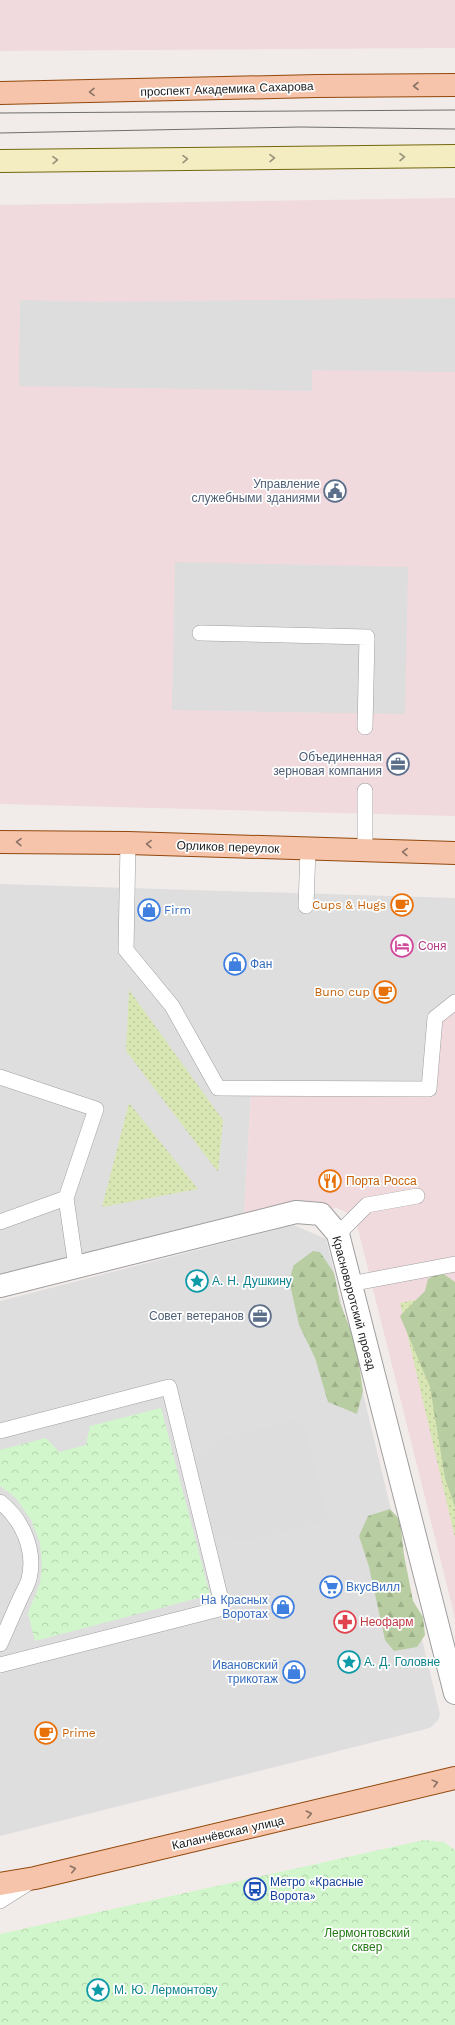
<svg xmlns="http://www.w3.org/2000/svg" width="455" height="2025" viewBox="0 0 455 2025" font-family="'Work Sans',sans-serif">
  <defs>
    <pattern id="grass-dots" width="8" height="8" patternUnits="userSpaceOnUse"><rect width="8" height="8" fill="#d8e6b4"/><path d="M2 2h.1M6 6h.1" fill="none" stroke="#b9c59a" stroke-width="1.8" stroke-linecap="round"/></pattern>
    <pattern id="forest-firs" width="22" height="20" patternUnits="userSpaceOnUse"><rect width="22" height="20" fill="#b8cda1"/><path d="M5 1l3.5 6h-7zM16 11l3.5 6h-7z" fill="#9eb08a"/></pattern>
    <pattern id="park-crowns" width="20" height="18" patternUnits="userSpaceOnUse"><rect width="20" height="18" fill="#d1f6cb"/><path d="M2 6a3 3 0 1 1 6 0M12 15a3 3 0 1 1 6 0" fill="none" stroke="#b3d3ae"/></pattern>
  </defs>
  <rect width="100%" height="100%" fill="#f1ece9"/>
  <path fill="#dfdedf" d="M0,884L455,898V1008L439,1021L436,1096L251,1093L244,1215L0,1275Z
    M294,1225L326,1239L440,1714L438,1720L431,1727L426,1729L0,1836V1301Z"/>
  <path fill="#f0dade" d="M0,0H455V48L0,51Z
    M455,198V816L0,804V205Z
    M455,1008V1618L355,1217L337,1208L244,1215L251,1093L436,1096L439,1021Z"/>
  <path fill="url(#grass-dots)" d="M129,990L223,1120L218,1172L126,1051Z
    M129,1103L198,1189L102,1207Z
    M455,1292V1538L400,1303Z"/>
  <path fill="url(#forest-firs)" d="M313,1251L320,1252L334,1273L340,1303L356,1344L363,1391L357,1414L328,1402L315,1358L299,1325L289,1280L294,1265Z
    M441,1272L455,1282V1507L445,1478L430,1387L400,1316L425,1291L428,1279Z
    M390,1509L400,1520L404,1555L413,1601L423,1617L425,1635L417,1647L394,1651L385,1640L369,1567L359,1536L368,1516Z"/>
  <path fill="url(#park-crowns)" d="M161,1408L210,1595L35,1641L28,1613L40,1583L42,1564L40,1543L31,1520L16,1498L0,1486V1450L46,1438L59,1452L86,1445L90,1426Z
    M424,1840L444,1842L455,1850V2025H0V1934Z"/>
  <path fill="#ddd" d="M455,298V372L312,370V391L19,386L20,300L97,302Z
    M175,562L408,567L405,714L172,710Z
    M302,1418L329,1520L245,1542L216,1535L195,1458L219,1439Z"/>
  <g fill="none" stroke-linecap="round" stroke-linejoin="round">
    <g stroke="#9e9e9e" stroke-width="16">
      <path id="lane" d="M200,633L367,637L365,727
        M128,843L126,950L172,1006L218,1088L429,1089L435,1018L455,1002
        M365,851V791
        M306,906L308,849
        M0,1077L96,1109L66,1198L76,1267
        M0,1222L66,1198
        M338,1234L367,1205L417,1196
        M350,1284L455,1264
        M0,1431L169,1387L223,1608L0,1665
        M0,1502C22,1519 36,1550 29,1579C27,1586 23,1592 20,1599C13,1614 7,1629 0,1644
        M0,1901L30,1882"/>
    </g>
    <g stroke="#9e9e9e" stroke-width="24">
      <path id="street" d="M0,1286L296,1212L321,1214L338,1234L455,1693"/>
    </g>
    <g stroke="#73670e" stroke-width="24">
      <path id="secondary" d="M0,161L455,156"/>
    </g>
    <g stroke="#93480c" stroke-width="24">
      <path id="primary" d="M0,93L317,86L455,85
        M0,842L128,843L455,853
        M0,1884L35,1878L455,1778"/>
    </g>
    <use href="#lane" stroke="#fff" stroke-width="15"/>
    <use href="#street" stroke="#fff" stroke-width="22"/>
    <use href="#secondary" stroke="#f5edc2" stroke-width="22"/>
    <use href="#primary" stroke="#f5c4aa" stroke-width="22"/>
    <path stroke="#6f6f6f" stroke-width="1" d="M0,113L455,110
      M0,133L300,127L455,129"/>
  </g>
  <defs><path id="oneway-chevron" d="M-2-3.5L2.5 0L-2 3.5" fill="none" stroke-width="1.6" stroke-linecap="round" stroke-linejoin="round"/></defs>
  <g stroke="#8b7266">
    <use href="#oneway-chevron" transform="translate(416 86) rotate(180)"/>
    <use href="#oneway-chevron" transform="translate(92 92) rotate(179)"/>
    <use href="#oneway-chevron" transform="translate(19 842) rotate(-179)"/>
    <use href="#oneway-chevron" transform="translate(149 844) rotate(-178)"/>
    <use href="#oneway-chevron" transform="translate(405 852) rotate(-178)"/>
    <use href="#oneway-chevron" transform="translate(435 1783) rotate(-15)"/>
    <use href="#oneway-chevron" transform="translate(309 1814) rotate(-13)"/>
    <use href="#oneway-chevron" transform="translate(73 1869) rotate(-13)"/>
  </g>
  <g stroke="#96917a">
    <use href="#oneway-chevron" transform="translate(402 157) rotate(-1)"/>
    <use href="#oneway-chevron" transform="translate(272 158) rotate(-1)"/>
    <use href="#oneway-chevron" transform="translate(185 159) rotate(-1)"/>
    <use href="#oneway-chevron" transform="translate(55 160) rotate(-1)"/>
  </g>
  <defs>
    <g id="civic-ring" transform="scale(1.15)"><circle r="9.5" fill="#fff" stroke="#5c6f8a" stroke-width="1.5"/><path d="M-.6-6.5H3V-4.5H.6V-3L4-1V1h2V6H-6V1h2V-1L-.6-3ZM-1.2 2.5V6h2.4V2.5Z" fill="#5c6f8a"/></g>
    <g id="office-ring" transform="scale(1.15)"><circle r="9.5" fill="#fff" stroke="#5c6f8a" stroke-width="1.5"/><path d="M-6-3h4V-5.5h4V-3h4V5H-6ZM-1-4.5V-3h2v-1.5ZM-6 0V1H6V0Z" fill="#5c6f8a"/></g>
    <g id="cafe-ring" transform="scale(1.15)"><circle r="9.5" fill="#fff" stroke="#e8710a" stroke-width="1.5"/><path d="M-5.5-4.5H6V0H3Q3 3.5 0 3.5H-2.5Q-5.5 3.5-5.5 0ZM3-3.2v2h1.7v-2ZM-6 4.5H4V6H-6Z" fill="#e8710a"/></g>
    <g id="shop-ring" transform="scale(1.15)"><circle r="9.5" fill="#fff" stroke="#3f7fe0" stroke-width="1.5"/><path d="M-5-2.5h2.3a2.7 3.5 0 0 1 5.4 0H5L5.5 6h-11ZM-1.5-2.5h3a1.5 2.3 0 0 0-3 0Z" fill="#3f7fe0"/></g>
    <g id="hotel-ring" transform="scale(1.15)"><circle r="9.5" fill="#fff" stroke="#d1479c" stroke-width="1.5"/><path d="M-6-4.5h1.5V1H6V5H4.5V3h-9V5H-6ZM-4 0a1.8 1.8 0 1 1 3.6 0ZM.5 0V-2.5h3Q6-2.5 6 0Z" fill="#d1479c"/></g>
    <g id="restaurant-ring" transform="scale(1.15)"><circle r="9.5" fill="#fff" stroke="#e8710a" stroke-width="1.5"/><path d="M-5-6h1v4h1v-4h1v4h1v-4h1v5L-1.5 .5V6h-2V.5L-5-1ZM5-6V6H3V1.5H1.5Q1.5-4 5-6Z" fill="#e8710a"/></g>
    <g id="sight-ring" transform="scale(1.15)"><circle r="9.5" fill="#fff" stroke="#0f9aa8" stroke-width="1.5"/><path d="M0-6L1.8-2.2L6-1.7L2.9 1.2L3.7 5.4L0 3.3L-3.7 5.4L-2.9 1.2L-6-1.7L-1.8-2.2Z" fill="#0f9aa8"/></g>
    <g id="supermarket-ring" transform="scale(1.15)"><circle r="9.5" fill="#fff" stroke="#3f7fe0" stroke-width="1.5"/><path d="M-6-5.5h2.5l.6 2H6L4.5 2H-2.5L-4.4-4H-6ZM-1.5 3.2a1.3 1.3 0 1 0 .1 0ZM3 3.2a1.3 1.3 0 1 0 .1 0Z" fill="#3f7fe0"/></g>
    <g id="pharmacy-ring" transform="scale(1.15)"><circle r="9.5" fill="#fff" stroke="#e0444e" stroke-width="1.5"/><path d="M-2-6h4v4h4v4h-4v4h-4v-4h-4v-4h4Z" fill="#e0444e"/></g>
    <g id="bus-ring" transform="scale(1.15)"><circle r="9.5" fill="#fff" stroke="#1a4fb4" stroke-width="1.5"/><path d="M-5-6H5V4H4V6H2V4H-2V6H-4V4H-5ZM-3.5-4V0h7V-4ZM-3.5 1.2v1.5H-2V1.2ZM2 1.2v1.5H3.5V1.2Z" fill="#1a4fb4"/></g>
  </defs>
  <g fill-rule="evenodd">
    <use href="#civic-ring" x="335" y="491"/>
    <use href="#office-ring" x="398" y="764"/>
    <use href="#cafe-ring" x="402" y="905"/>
    <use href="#shop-ring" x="149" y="910"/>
    <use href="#hotel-ring" x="402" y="946"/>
    <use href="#shop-ring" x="235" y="964"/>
    <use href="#cafe-ring" x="385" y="992"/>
    <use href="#restaurant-ring" x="330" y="1181"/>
    <use href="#sight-ring" x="197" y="1281"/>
    <use href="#office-ring" x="260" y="1316"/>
    <use href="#supermarket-ring" x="331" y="1587"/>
    <use href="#shop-ring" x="283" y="1607"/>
    <use href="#pharmacy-ring" x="345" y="1622"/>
    <use href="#sight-ring" x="349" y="1662"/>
    <use href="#shop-ring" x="294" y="1672"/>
    <use href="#cafe-ring" x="46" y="1733"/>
    <use href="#bus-ring" x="255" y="1889"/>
    <use href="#sight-ring" x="98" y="1990"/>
  </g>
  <g text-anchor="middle" stroke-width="3.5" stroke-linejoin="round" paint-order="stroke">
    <g font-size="12" fill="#212121" stroke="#fff">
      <text transform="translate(227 89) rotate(-2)" y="4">проспект Академика Сахарова</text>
      <text transform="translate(228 847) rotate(2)" y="4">Орликов переулок</text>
      <text transform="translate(354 1303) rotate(75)" y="4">Красноворотский проезд</text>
      <text transform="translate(228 1833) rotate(-13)" y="4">Каланчёвская улица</text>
    </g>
    <g font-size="12" fill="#4e5e75" stroke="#fff" text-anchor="end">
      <text x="320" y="488">Управление<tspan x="320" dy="14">служебными зданиями</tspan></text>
      <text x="382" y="761">Объединенная<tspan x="382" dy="14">зерновая компания</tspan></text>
      <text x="244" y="1320">Совет ветеранов</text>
    </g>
    <g font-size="12" fill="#c56008" stroke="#fff" text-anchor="end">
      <text x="386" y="909">Cups &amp; Hugs</text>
      <text x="370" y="996">Buno cup</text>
      <text x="346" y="1185" text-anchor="start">Порта Росса</text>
      <text x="62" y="1737" text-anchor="start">Prime</text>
    </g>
    <g font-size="12" fill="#366cbe" stroke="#fff" text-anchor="start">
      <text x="164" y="914">Firm</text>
      <text x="250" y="968">Фан</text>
      <text x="346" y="1591">ВкусВилл</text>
      <text x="268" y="1604" text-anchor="end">На Красных<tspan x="268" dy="14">Воротах</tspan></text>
      <text x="278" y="1669" text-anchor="end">Ивановский<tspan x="278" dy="14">трикотаж</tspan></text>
    </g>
    <g font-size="12" fill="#b23c85" stroke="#fff" text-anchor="start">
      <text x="418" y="950">Соня</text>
    </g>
    <g font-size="12" fill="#0d838f" stroke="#fff" text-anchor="start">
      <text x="212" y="1285">А. Н. Душкину</text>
      <text x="364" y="1666">А. Д. Головне</text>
      <text x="114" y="1994">М. Ю. Лермонтову</text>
    </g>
    <g font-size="12" fill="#be3a42" stroke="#fff" text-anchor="start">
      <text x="360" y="1626">Неофарм</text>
    </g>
    <g font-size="12" fill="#164399" stroke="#fff" text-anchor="start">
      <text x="270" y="1886">Метро «Красные<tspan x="270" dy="14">Ворота»</tspan></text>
    </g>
    <g font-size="12" fill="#237a15" stroke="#fff">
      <text x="367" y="1937">Лермонтовский<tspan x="367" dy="14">сквер</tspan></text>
    </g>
  </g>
</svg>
